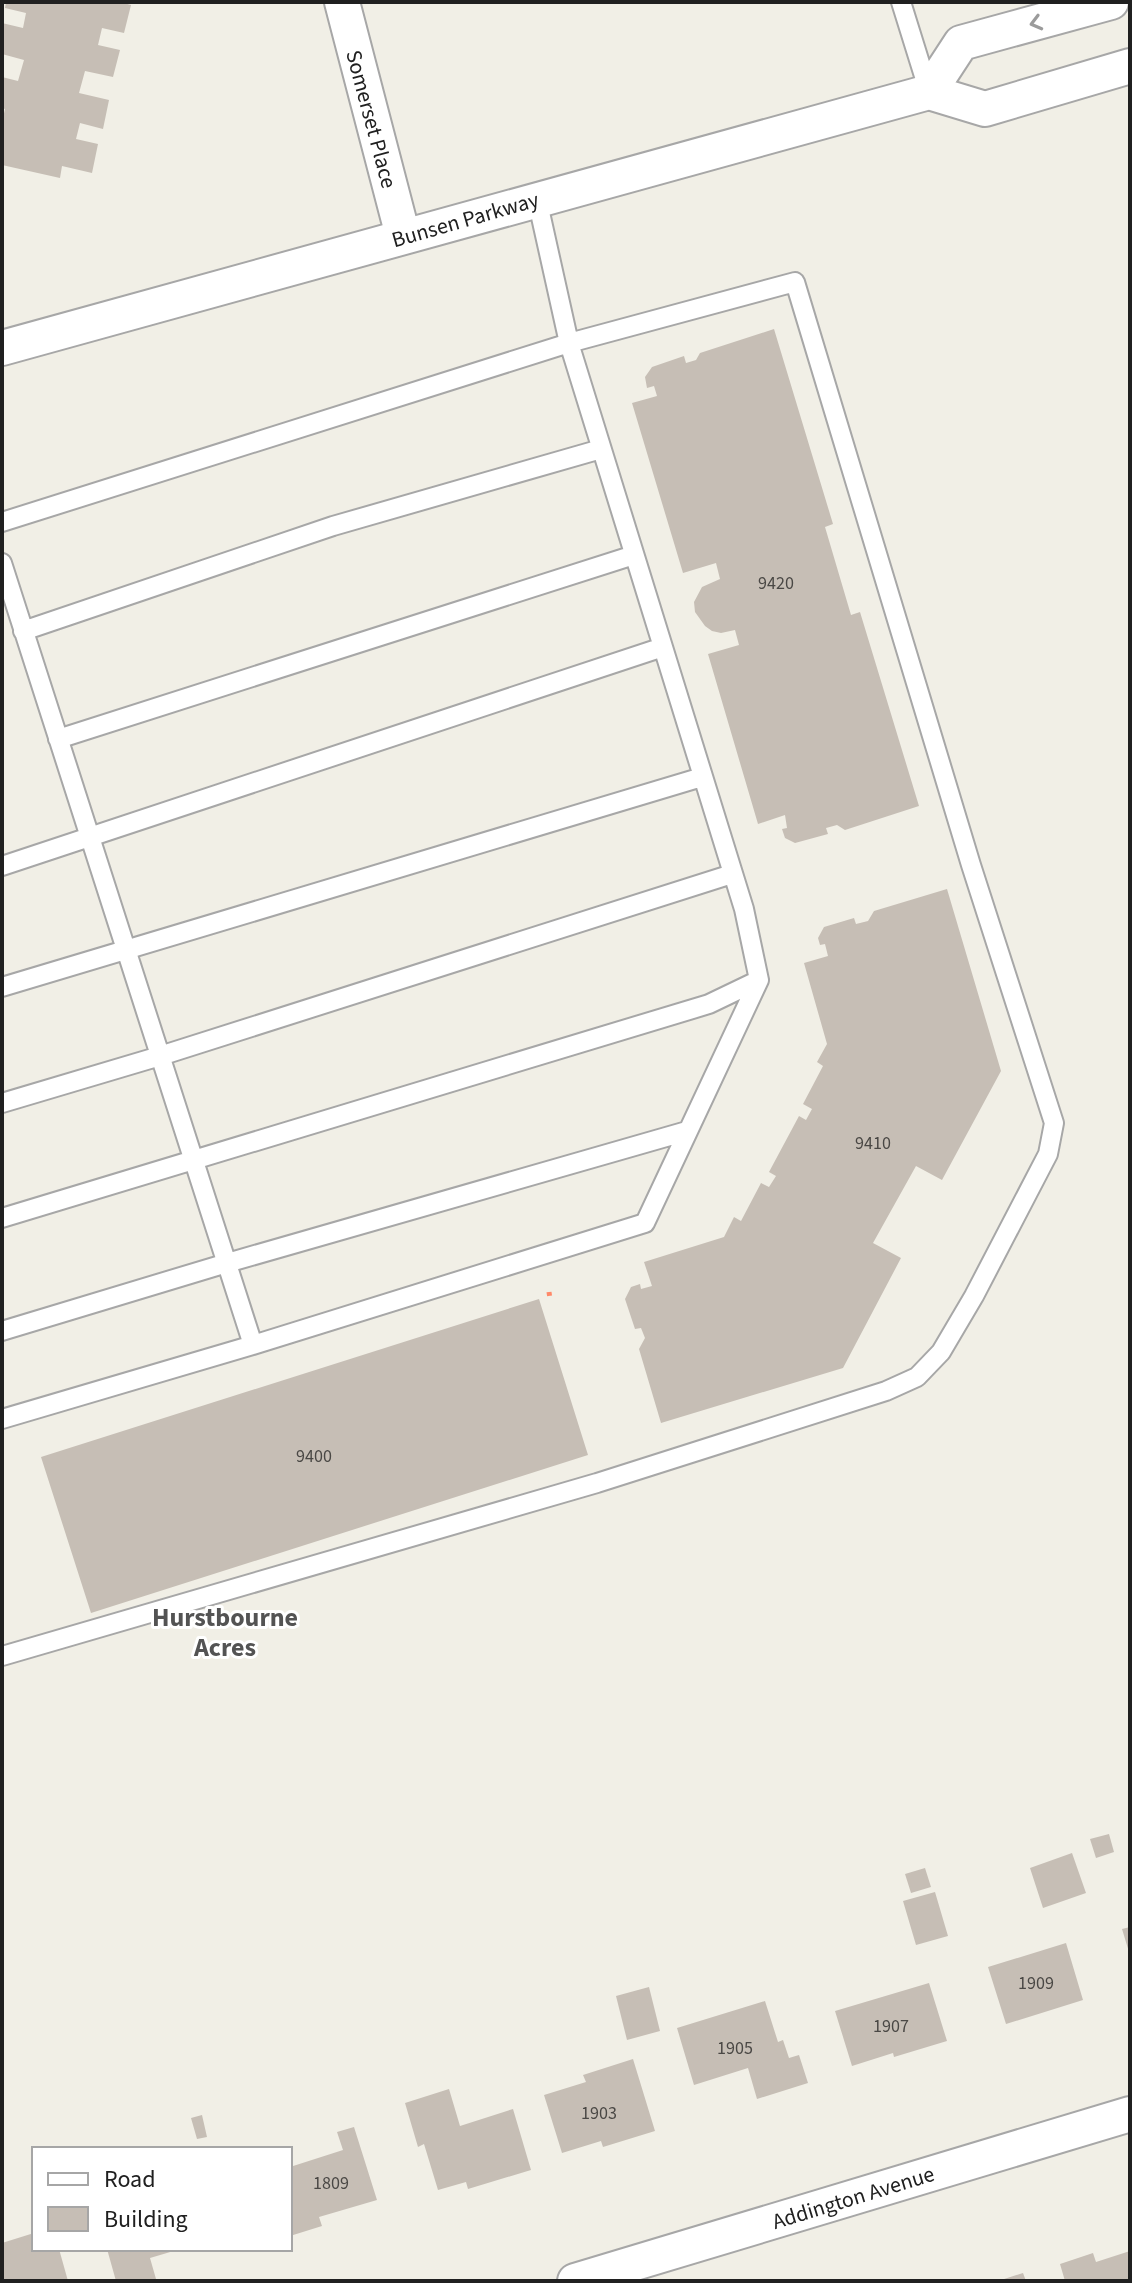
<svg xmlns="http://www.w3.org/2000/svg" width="1132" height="2283" viewBox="0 0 1132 2283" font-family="'Source Sans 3',sans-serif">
  <rect width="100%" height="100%" fill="#f1efe6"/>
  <path fill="#c6beb5" d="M6,2H120L131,5L124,33L102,28L98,45L120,50L113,77L85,71L79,93L109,100L103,129L80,123L76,139L98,144L92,173L62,166L60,178L2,165V122L5,109L2,108V77L18,81L24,60L2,54V23L23,28L26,13L5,8Z
    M774,329L833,524L825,527L851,615L860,612L919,806L845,830L837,825L826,828L828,834L795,843L785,838L782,829L787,828L785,815L758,824L708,654L739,645L735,630L721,633L712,631L705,626L695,612L694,602L702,587L720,579L716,563L683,573L632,403L657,396L654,386L647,388L645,377L652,367L684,356L686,363L696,360L700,353Z
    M947,889L1001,1071L942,1180L916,1166L873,1243L901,1258L843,1368L661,1423L639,1349L645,1338L641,1328L635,1329L625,1299L631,1287L640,1284L641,1289L652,1286L644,1262L724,1237L734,1217L741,1221L761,1183L769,1187L776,1176L769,1172L799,1116L806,1120L812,1109L803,1104L823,1066L817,1062L827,1044L804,963L828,956L825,944L820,945L818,938L824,927L854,918L856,924L868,921L874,911Z
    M539,1299L588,1455L91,1613L41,1457Z
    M1109,1834L1114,1852L1096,1858L1090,1839Z
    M1072,1853L1086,1893L1043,1908L1030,1868Z
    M925,1868L931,1887L911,1893L905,1874Z
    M935,1892L948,1936L916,1945L903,1901Z
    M1130,1927V1952H1129L1122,1929Z
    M1066,1943L1083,2000L1006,2024L988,1967Z
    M929,1983L947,2041L894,2057L893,2053L852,2066L835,2011Z
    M649,1987L660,2031L627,2040L616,1996Z
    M765,2001L778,2042L783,2040L789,2058L799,2055L808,2083L757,2099L748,2068L694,2085L677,2028Z
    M633,2059L655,2131L603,2147L601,2141L562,2153L544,2095L586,2082L583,2075Z
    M449,2089L460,2126L513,2109L531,2170L468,2189L466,2182L438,2190L424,2144L418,2147L405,2103Z
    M202,2115L207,2137L197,2139L191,2118Z
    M354,2127L377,2200L319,2217L322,2226L290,2236V2167L343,2150L337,2132Z
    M34,2233V2249H59L68,2281H2V2243Z
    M107,2249H177V2250L150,2258L156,2279L116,2281Z
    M1130,2251V2281H1065L1060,2264L1093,2253L1096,2262Z
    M1023,2273L1026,2281H1001V2280Z"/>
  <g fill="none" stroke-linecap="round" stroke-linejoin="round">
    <g stroke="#a7a7a7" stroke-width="22">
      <path id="lane" d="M901,2L929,92
        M2,522L569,343L744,909L759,980L645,1223L253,1345L2,1419
        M2,563L253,1345
        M23,631L333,526L601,449
        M58,739L634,555
        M2,866L663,647
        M2,987L702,777
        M2,1103L160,1056L732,874
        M2,1218L709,1004L759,980
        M2,1331L227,1263L687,1131
        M2,1656L597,1483L886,1391L917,1377L941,1352L974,1296L1048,1154L1054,1123L971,865L795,282L569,343L537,199"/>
    </g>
    <g stroke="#a7a7a7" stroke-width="38">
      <path id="street" d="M342,2L403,236
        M929,92L961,43L1111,2
        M2,348L929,92L985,109L1130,66
        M575,2281L1130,2114"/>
    </g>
    <path stroke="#ff8969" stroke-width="5" stroke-dasharray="4 4" stroke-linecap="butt" d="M549,1292L550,1299"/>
    <use href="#lane" stroke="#fff" stroke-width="18"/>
    <use href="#street" stroke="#fff" stroke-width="34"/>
  </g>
  <defs><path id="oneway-chevron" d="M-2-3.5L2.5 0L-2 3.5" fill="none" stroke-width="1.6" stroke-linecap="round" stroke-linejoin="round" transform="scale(2)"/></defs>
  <use stroke="#9b9b9b" href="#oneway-chevron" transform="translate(1036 23) rotate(165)"/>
  <g text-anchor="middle" stroke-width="6" stroke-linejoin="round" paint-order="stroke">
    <g font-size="18" fill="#4a4845">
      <text x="776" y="589">9420</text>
      <text x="873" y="1149">9410</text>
      <text x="314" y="1462">9400</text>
      <text x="1036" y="1989">1909</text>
      <text x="891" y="2032">1907</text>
      <text x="735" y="2054">1905</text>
      <text x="599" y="2119">1903</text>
      <text x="331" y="2189">1809</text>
    </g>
    <g font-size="22" fill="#202020" stroke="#fff">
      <text transform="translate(372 119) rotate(75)" y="8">Somerset Place</text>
      <text transform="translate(465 219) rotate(-16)" y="8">Bunsen Parkway</text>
      <text transform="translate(853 2197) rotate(-17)" y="8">Addington Avenue</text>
    </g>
    <g font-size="26" font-weight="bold" fill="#535353" stroke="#fff">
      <text x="225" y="1626">Hurstbourne<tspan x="225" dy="30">Acres</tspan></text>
    </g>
  </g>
  <rect width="1132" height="2283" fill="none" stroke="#202020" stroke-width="8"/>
  <rect x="32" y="2147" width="260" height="104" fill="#ffffff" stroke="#a6a6a6" stroke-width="2"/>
  <rect x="48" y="2173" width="40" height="12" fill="#ffffff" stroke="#a6a6a6" stroke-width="2"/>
  <text x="104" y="2187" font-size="24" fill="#202020">Road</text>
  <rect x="48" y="2207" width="40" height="24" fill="#c6beb5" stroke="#a6a6a6" stroke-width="2"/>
  <text x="104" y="2227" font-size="24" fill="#202020">Building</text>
</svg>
